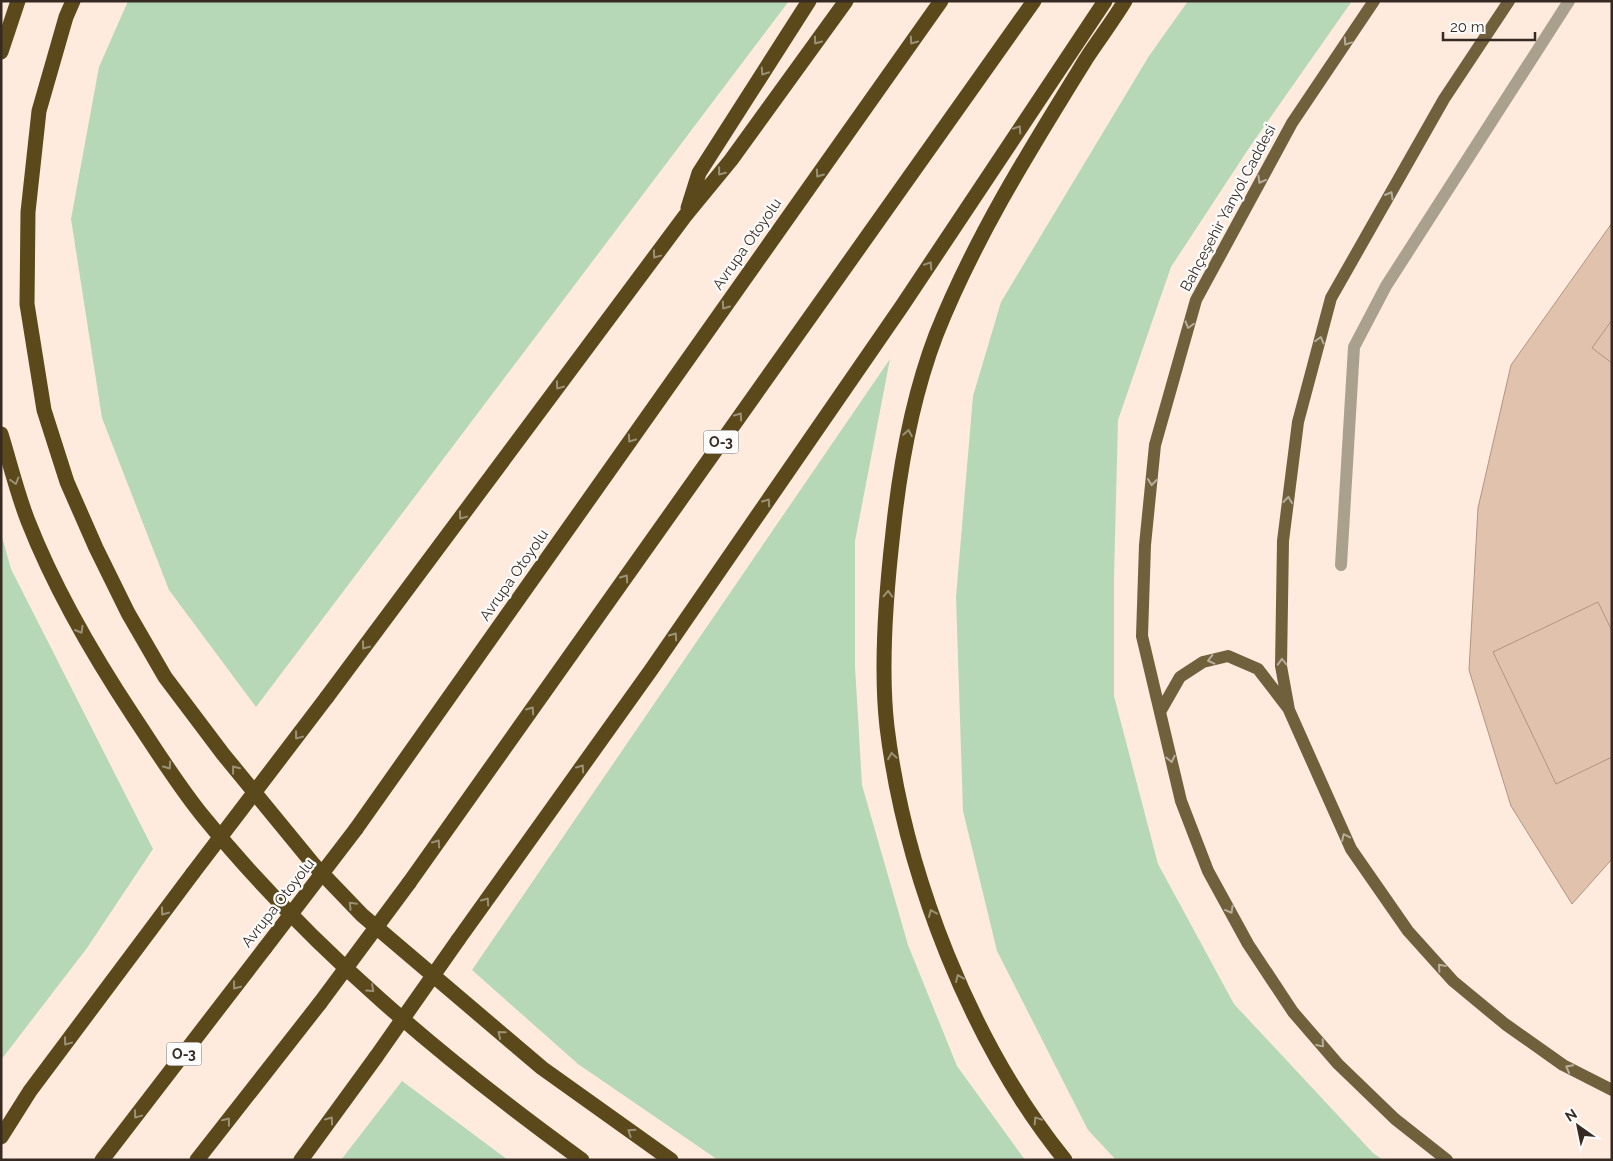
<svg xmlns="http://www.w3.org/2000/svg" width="1613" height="1161" viewBox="0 0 1613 1161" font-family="Raleway,sans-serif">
  <rect width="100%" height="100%" fill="#feebde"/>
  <path fill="#b7d8b7" d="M128,1H789L256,707L169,590L102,418L71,219L99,67Z
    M1188,1H1352L1249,148L1171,267L1118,420L1114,578V696L1158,864L1234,1004L1373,1153L1383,1160H1116L1088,1130L997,951L963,811L956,597L973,396L1001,302L1149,56Z
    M890,359L855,541V666L862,785L908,945L957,1066L1025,1160H718L578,1064L472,970Z
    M1,533L11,569L153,849L87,948L1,1060Z
    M402,1081L508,1160H341Z"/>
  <path fill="#e0c2ad" stroke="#b19581" d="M1612,223V859L1572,904L1511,806L1469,670L1478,508L1511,365Z
    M1612,320V363L1592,348Z
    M1598,602L1612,631V757L1556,784L1493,652Z"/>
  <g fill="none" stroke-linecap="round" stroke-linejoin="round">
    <path stroke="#a9a18d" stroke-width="12" d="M1341,565L1354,347L1386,286L1569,1"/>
    <path stroke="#70603c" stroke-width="12" d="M1374,1L1292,123L1196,300L1155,445L1145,545L1142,636L1181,801L1208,871L1248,944L1293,1012L1338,1064L1395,1119L1447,1160
      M1509,1L1444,99L1331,298L1298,422L1283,541L1281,666L1289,710L1351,849L1408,931L1453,981L1505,1024L1563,1065L1612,1090
      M1160,712L1180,677L1203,662L1228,656L1258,669L1288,708"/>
    <path stroke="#5b491c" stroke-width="15" d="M73,1L66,17L39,111L28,212L27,304L44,410L67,482L96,548L128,613L165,677L223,754L314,865L362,915L542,1068L671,1160
      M1,52L18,1
      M688,208L699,173L809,1
      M1,434C10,463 17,493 28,521C55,590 93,655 134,717C156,750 177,784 202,815C310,948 444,1060 582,1160
      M327,697L685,216L731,160L846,1
      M356,829L941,1
      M409,883L1034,1
      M458,940L651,670L902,306L1105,1
      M1,1137L30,1091L193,873
      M102,1160L265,948
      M197,1160L320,1003
      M301,1160L376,1057
      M1065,1160C971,1044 905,874 887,727C880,666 886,593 893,532C900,465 912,398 936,335C975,237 1031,148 1086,59C1099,39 1113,21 1125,1"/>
    <path stroke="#5b491c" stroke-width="15" d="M193,873L327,697
      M265,948L356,829
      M320,1003L409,883
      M376,1057L458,940"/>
  </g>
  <defs><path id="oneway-chevron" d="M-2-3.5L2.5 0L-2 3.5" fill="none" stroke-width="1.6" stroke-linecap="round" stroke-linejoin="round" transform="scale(1.25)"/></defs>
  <g stroke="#9b9176">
    <use href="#oneway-chevron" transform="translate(817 41) rotate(126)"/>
    <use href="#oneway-chevron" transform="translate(913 41) rotate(125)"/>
    <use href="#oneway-chevron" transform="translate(764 72) rotate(124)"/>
    <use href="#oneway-chevron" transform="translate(1018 129) rotate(-57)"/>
    <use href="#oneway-chevron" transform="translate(721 172) rotate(129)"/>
    <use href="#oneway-chevron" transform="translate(819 174) rotate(125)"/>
    <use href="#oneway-chevron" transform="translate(656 255) rotate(127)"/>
    <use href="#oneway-chevron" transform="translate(929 265) rotate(-57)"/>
    <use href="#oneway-chevron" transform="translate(725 306) rotate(125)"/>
    <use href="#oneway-chevron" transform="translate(559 386) rotate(127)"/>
    <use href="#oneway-chevron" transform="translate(739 416) rotate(-55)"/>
    <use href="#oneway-chevron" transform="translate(908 433) rotate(-80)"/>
    <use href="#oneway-chevron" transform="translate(631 439) rotate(125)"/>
    <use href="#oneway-chevron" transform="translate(15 481) rotate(73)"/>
    <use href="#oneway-chevron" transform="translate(767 502) rotate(-55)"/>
    <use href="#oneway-chevron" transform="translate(462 516) rotate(127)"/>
    <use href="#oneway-chevron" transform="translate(625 578) rotate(-55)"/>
    <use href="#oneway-chevron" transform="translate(888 594) rotate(-88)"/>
    <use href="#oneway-chevron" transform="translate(80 630) rotate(60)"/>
    <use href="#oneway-chevron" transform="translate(674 636) rotate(-55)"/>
    <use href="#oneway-chevron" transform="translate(365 646) rotate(127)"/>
    <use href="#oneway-chevron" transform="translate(531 710) rotate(-55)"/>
    <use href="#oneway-chevron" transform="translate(298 736) rotate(127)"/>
    <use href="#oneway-chevron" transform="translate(892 756) rotate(-99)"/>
    <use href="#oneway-chevron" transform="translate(168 766) rotate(55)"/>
    <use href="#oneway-chevron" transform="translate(581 768) rotate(-55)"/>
    <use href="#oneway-chevron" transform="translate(235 769) rotate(-128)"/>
    <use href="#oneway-chevron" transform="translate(437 843) rotate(-55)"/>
    <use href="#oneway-chevron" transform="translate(486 901) rotate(-55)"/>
    <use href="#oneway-chevron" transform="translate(352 905) rotate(-134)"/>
    <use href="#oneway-chevron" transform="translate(164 912) rotate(127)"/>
    <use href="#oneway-chevron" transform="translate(932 913) rotate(-112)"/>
    <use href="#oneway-chevron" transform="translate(959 978) rotate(-113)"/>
    <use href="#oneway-chevron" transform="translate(236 986) rotate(128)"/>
    <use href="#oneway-chevron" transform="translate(371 989) rotate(42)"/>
    <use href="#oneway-chevron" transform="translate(501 1034) rotate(-140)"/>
    <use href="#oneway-chevron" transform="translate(67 1042) rotate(127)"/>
    <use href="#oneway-chevron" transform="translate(137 1115) rotate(127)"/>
    <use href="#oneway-chevron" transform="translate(330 1120) rotate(-54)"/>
    <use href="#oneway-chevron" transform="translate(1037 1120) rotate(-123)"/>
    <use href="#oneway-chevron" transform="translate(227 1121) rotate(-52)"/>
    <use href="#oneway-chevron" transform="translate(631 1132) rotate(-146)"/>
  </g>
  <g stroke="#b6ae9c">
    <use href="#oneway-chevron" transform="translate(1347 42) rotate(124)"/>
    <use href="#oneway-chevron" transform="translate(1261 180) rotate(119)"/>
    <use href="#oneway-chevron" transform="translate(1390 195) rotate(-60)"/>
    <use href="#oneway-chevron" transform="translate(1189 325) rotate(106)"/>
    <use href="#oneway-chevron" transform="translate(1320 340) rotate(-75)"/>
    <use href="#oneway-chevron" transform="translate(1152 482) rotate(96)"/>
    <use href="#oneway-chevron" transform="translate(1288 500) rotate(-83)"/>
    <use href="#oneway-chevron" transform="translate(1211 660) rotate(166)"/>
    <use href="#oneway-chevron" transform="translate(1282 662) rotate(-92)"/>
    <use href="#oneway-chevron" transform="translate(1171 759) rotate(77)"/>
    <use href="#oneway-chevron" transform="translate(1345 837) rotate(-115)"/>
    <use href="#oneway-chevron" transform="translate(1230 910) rotate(61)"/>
    <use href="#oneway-chevron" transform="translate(1441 967) rotate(-132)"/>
    <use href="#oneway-chevron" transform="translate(1321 1044) rotate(49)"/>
    <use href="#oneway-chevron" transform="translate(1569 1068) rotate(-152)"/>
  </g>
  <g text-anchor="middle" stroke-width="4.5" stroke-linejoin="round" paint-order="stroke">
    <g fill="#fcfcfc" stroke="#716963" stroke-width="1">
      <rect x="703.5" y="430.5" width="35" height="23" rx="4"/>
      <rect x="166.5" y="1042.5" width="35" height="23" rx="4"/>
    </g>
    <g font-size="14" font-weight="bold" fill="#362a22">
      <text x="721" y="447">O-3</text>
      <text x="184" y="1059">O-3</text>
    </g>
    <g font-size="15" fill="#362a22" stroke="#fcfcfc">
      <text transform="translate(1228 208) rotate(-62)" y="5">Bahçeşehir Yanyol Caddesi</text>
      <text transform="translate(747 244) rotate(-55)" y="5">Avrupa Otoyolu</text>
      <text transform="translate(514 575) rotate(-55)" y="5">Avrupa Otoyolu</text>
      <text transform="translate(278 903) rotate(-52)" y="5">Avrupa Otoyolu</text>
    </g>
  </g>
  <rect width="1613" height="1161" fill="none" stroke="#362a22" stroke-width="5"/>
  <g transform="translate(1578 1126) rotate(327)" stroke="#fcfcfc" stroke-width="4" paint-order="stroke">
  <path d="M0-4L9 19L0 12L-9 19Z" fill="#362a22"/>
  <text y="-8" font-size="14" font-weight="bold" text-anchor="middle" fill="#362a22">N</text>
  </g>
  <path d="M1443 32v8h92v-8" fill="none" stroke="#362a22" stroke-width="2.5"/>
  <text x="1450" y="32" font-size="15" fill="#362a22" stroke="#fcfcfc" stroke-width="4" paint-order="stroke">20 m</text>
</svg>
